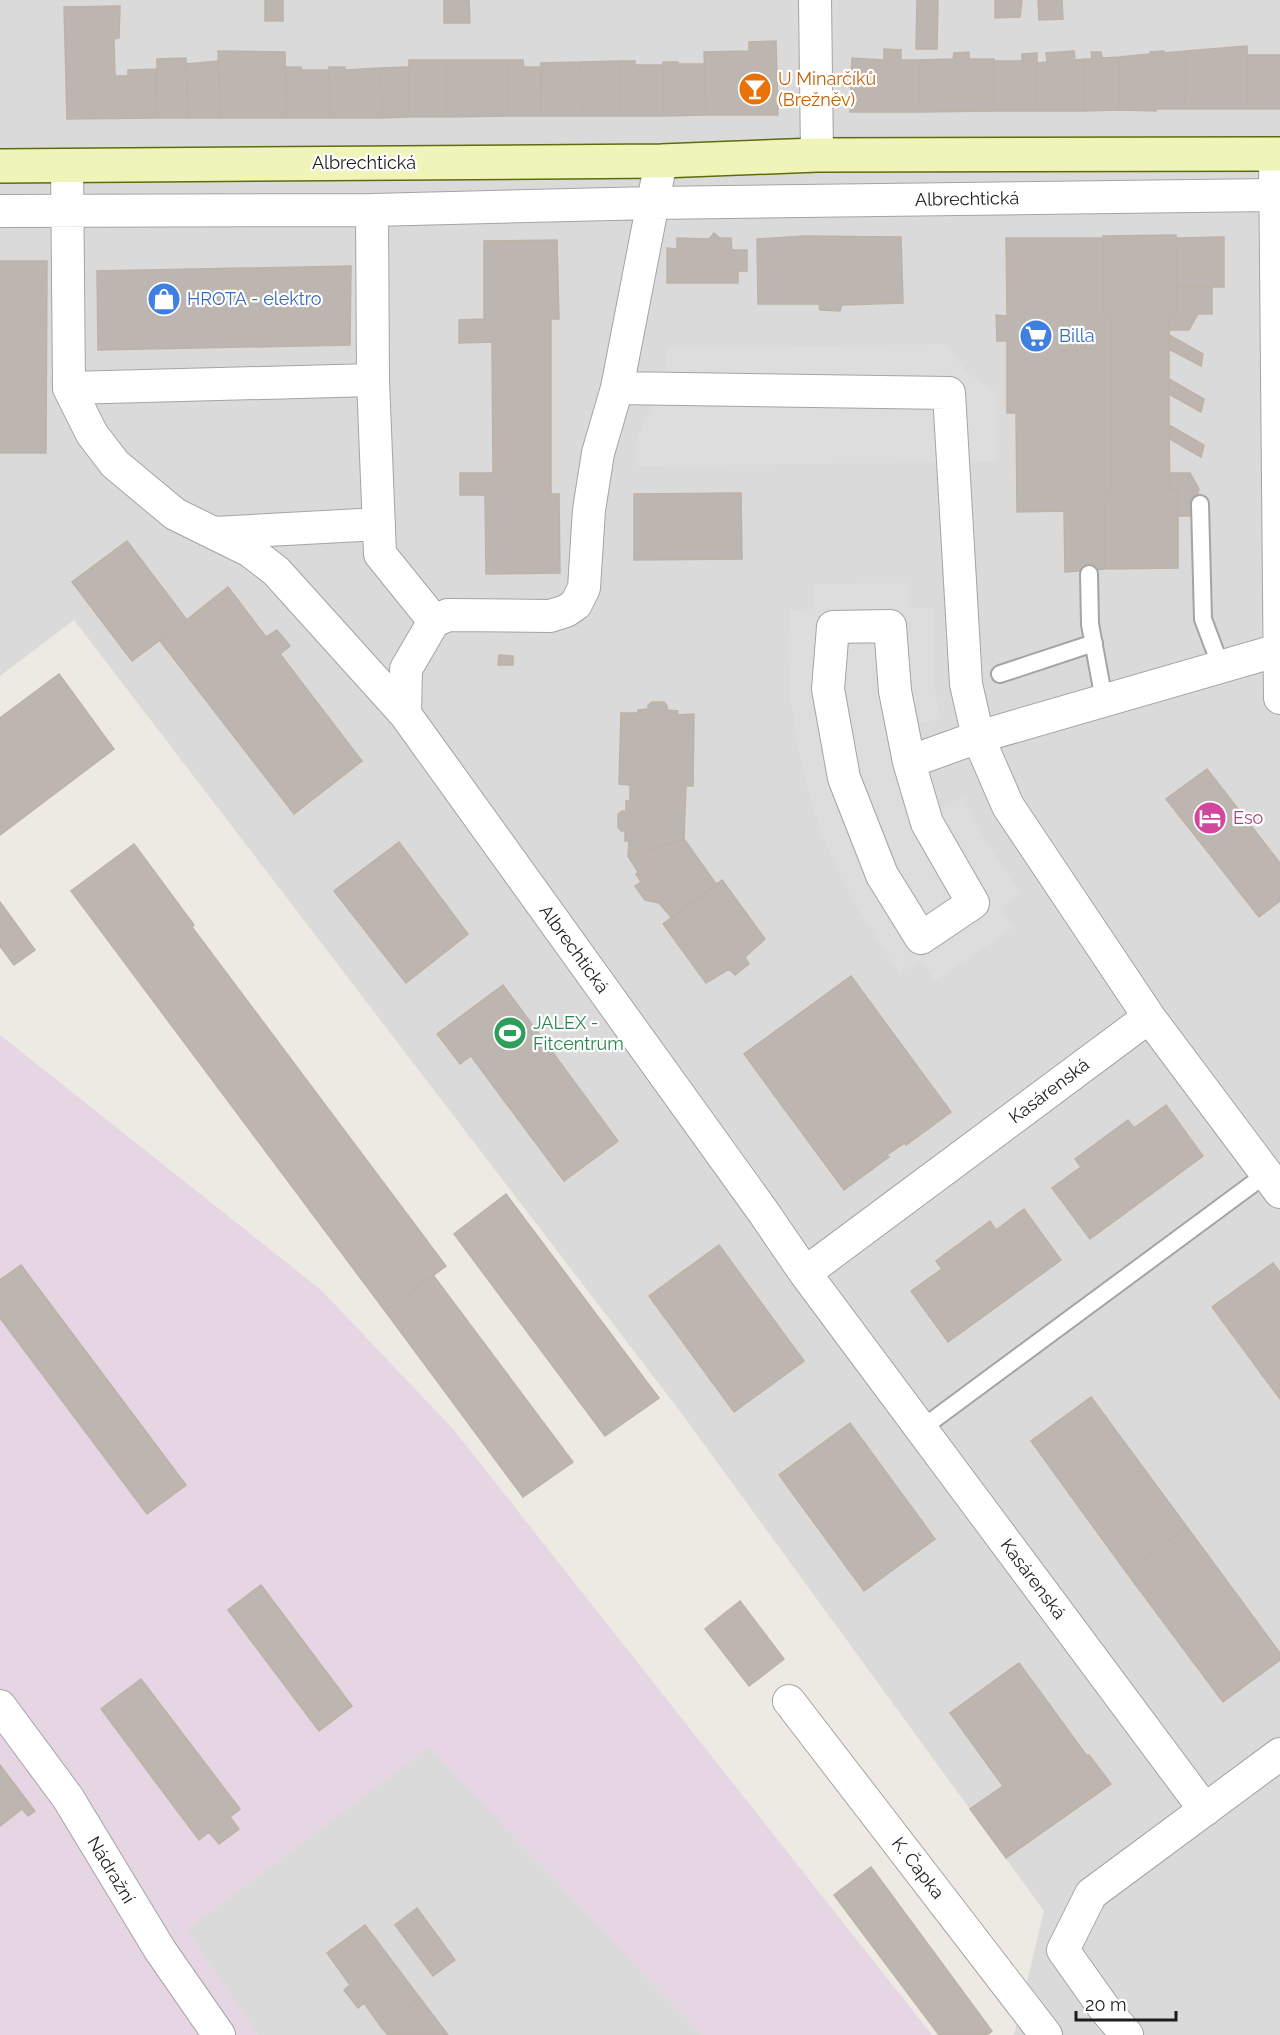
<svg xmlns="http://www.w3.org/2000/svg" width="1280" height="2035" viewBox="0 0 1280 2035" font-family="Raleway,sans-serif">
  <rect width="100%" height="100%" fill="#edeae3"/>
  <path fill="#dbdada" d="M0,0H1280V2035H1014L1044,1911L682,1414L74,620L0,676Z
    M429,1746L702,2035H257L186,1930Z"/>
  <path fill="#e6d5e2" d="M0,1035L321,1290L453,1429L932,2035H702L429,1747L186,1930L257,2035H0Z"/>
  <path fill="#ddd" d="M946,344L966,371L981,383L996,392L997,462L636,466V440L667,375V348Z
    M908,583L909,608H934L935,687L940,720L916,723L941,808L964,797L982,835L1021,894L1000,908L1013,928L935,981L921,960L900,974L856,906L837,869L821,832L808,792L798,748L791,702L788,656L790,610L815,609L814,584Z"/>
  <path fill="#bdb6b0" stroke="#beb2a6" stroke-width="1.5" d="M265,0H283V21H265Z
    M444,0H469L470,23H444Z
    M917,0H938L937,49H916Z
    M995,0H1022L1020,17L995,18Z
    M1038,0H1062L1063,19L1039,20Z
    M120,6L119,38L114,39L115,76H128V70L156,69L157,118L67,119L64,7Z
    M776,41L778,115H706L704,52L749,51V42Z
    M1247,46L1248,109H1185L1186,51Z
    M884,49L901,50V60H919L920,112H850L852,58L884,60Z
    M218,51L285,52L286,118H220Z
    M1074,51L1075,60L1085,59L1084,111H1037V63L1047,62L1046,53Z
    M1164,51V53L1186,51L1185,109H1155L1156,111L1119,110L1120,57L1150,54V52Z
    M969,52V59H994V111L920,112L919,60L953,59L954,53Z
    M1091,52H1101L1102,58L1120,57L1119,110L1084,111L1085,59H1092Z
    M1037,53V111H994V61H1022V54Z
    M1247,55H1280V109H1248Z
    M186,58L188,118H157V59Z
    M409,60H446V117H408Z
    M446,60H509V116L446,117Z
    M509,60H523L524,67H542L541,116H509Z
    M218,61L220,118H188L186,64Z
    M620,61L619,116H582L581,62Z
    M620,61H635V65H663V116H619Z
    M581,62L582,116H541V63Z
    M663,62H678V64H704L706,115L663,116Z
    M286,67H301V70H329L330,118H286Z
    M329,67H345V70L380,68L383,118H330Z
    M409,67L408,117L383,118L380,68Z
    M714,233L720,238H731L732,250H747V271H738V283H667V248L677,249V238L709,239Z
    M1176,235L1177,314H1169V425L1170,489H1178V568L1105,569L1104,490H1111V314H1103V236Z
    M805,236L901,237L903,303L842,305L840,311L820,310L819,304H758L757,239Z
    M1224,237V287H1176V238Z
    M1006,238H1103V314H1111V490H1104L1105,569L1065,572L1064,511L1017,512L1016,413H1007V341H997L996,315L1007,316Z
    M557,240L559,319H551V494H559L560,573L486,574L485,495H460V473H493L492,342L459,343V320L484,319V241Z
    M0,261H47L46,453H0Z
    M351,266L350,345L98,350L97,271Z
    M1176,287H1212V314H1198L1189,330H1169V314H1177Z
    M1169,335L1203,354L1201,366L1169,349Z
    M1169,379L1204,399L1201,412L1169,394Z
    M1169,425L1204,445L1201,457L1170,439Z
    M1170,473H1190L1199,489L1191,516H1178V489H1170Z
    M741,493L742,559L634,560V494Z
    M127,541L187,620L132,661L72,582Z
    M228,587L266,637L277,630L290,646L280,654L362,761L294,814L160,641Z
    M499,655L513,656V665H498Z
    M59,674L114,749L0,835V718Z
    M652,702H664L667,706V710L678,711L677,715L694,714L693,786H686L684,839L628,856L629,841H625V831H621L618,827V814L622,811H626V801H630V785L619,784L621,713H638V710L648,709V705Z
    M1207,769L1280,863V901L1259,917L1166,799Z
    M684,839L717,885L672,918L659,903L645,900L635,886L641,882L636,874L638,872L628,856Z
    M399,842L468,934L406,983L334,891Z
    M134,844L194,925L192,927L446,1266L385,1311L71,891Z
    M722,880L765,939L745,957L749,964L735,975L729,969L706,983L663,924Z
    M0,902L35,950L14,965L0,946Z
    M851,976L951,1112L906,1145L905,1143L887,1155L889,1157L844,1190L744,1054Z
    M503,985L618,1141L564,1181L471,1056L460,1064L437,1034Z
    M1166,1105L1203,1156L1090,1239L1052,1188L1081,1167L1075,1159L1128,1120L1134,1128Z
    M506,1194L659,1398L605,1436L454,1234Z
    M1024,1209L1061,1260L948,1342L911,1291L942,1269L936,1261L990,1221L996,1230Z
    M719,1245L804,1361L734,1412L649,1296Z
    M1273,1263L1280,1272V1399L1212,1307Z
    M21,1265L186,1485L147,1514L0,1318V1280Z
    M433,1275L573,1462L523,1497L385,1311Z
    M1091,1397L1187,1527L1126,1572L1031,1441Z
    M850,1423L935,1539L864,1591L779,1475Z
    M1187,1527L1280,1653V1660L1223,1702L1126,1572Z
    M261,1585L352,1706L319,1731L228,1610Z
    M740,1601L784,1659L749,1686L705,1629Z
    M1019,1663L1087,1756L1089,1755L1111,1784L1006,1858L970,1809L1003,1786L950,1713Z
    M141,1679L240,1809L230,1817L239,1829L219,1844L209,1832L199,1840L101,1709Z
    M0,1765L35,1811L28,1816L22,1809L0,1826Z
    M871,1867L992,2031L987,2035H939L834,1895Z
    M417,1908L455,1960L433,1976L395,1925Z
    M365,1925L420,1998L381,2027L364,2003L358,2008L344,1990L350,1985L327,1953Z
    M420,1998L448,2035H388L381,2027Z"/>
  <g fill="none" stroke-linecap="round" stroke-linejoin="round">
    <g stroke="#a4a4a4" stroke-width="20">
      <path id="service" d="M1200,504L1203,619L1221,667
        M1089,574L1090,624L1104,700
        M1000,674L1094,643
        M921,1429L1266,1174"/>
    </g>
    <g stroke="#a4a4a4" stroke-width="34">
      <path id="minor" d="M815,0L817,155
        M1275,154L1280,698
        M67,165L69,388L92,434L115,464L175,514L250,551L276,571L405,714L764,1213L805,1273L1205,1810
        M372,210L373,380L380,554L434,621
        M0,211L372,210L653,203L1280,195
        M69,388L373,380
        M617,388L949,393L966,684L978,737L1008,806L1149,1017L1280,1192
        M214,533L379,524
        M405,714L406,669L434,621L448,615L550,616L566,611L576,604L584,588L589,510L598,453L617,388L661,161
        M909,762L927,823L973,903L921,938L882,875L844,778L828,689L833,627L890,626L895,691L909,762L978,737L1279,650
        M805,1273L1149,1017
        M789,1701L1046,2035
        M0,1706L68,1798L160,1950L219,2035
        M1127,2035L1104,2008L1063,1950L1091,1894L1280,1754"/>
    </g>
    <g stroke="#5d6c0c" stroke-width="36">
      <path id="secondary" d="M0,166L661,161L817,155L1280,154"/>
    </g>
    <use href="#service" stroke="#fff" stroke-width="16"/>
    <use href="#minor" stroke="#fff" stroke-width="32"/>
    <use href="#secondary" stroke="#eff5b9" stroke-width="33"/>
  </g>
  <defs>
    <g id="bar-disc" transform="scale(1.725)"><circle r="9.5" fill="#e8710a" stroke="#fff"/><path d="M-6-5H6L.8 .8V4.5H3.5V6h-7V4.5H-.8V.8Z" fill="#fff"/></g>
    <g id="shop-disc" transform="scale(1.725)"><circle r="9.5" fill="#3f7fe0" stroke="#fff"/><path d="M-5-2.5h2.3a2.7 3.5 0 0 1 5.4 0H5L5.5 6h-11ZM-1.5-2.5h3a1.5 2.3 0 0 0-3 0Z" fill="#fff"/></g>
    <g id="supermarket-disc" transform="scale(1.725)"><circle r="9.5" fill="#3f7fe0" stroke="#fff"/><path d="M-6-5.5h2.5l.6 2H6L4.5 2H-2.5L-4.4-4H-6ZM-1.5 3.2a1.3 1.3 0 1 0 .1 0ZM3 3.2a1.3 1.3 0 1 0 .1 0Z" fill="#fff"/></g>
    <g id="hotel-disc" transform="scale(1.725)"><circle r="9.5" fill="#d1479c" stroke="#fff"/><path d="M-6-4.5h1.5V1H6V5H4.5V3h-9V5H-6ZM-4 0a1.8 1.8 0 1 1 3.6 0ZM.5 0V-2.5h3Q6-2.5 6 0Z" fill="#fff"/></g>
    <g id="stadium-disc" transform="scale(1.725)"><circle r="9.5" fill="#2e9e5b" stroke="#fff"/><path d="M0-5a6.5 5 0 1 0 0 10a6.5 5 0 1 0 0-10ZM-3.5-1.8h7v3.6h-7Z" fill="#fff"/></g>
  </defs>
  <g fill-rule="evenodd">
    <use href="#bar-disc" x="755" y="89"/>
    <use href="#shop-disc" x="164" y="299"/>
    <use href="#supermarket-disc" x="1036" y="336"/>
    <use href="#hotel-disc" x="1210" y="818"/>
    <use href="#stadium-disc" x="510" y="1033"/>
  </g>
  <g text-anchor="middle" stroke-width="4.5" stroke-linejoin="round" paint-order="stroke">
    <g font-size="18" fill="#c56008" stroke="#fff" text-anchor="start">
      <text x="778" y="85">U Minarčíků<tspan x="778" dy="21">(Brežněv)</tspan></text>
    </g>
    <g font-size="18" fill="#1d1d1d" stroke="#fff">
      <text x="364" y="169">Albrechtická</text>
      <text transform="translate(967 199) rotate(-1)" y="6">Albrechtická</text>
      <text transform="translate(574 949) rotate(54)" y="6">Albrechtická</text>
      <text transform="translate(1049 1091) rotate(-37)" y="6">Kasárenská</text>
      <text transform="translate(1033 1579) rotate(53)" y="6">Kasárenská</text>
      <text transform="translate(918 1868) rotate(52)" y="6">K. Čapka</text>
      <text transform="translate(111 1870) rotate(59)" y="6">Nádražní</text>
    </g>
    <g font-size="18" fill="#366cbe" stroke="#fff" text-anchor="start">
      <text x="187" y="305">HROTA - elektro</text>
      <text x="1059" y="342">Billa</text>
    </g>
    <g font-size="18" fill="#b23c85" stroke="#fff" text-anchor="start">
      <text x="1233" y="824">Eso</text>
    </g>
    <g font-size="18" fill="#27864d" stroke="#fff" text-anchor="start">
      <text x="533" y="1029">JALEX -<tspan x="533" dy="21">Fitcentrum</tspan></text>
    </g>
  </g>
  <path d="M1076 2011v9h100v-9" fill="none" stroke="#1d1d1d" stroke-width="3"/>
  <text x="1085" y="2011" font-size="18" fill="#1d1d1d" stroke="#ffffff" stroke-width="4.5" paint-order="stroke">20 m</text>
</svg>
